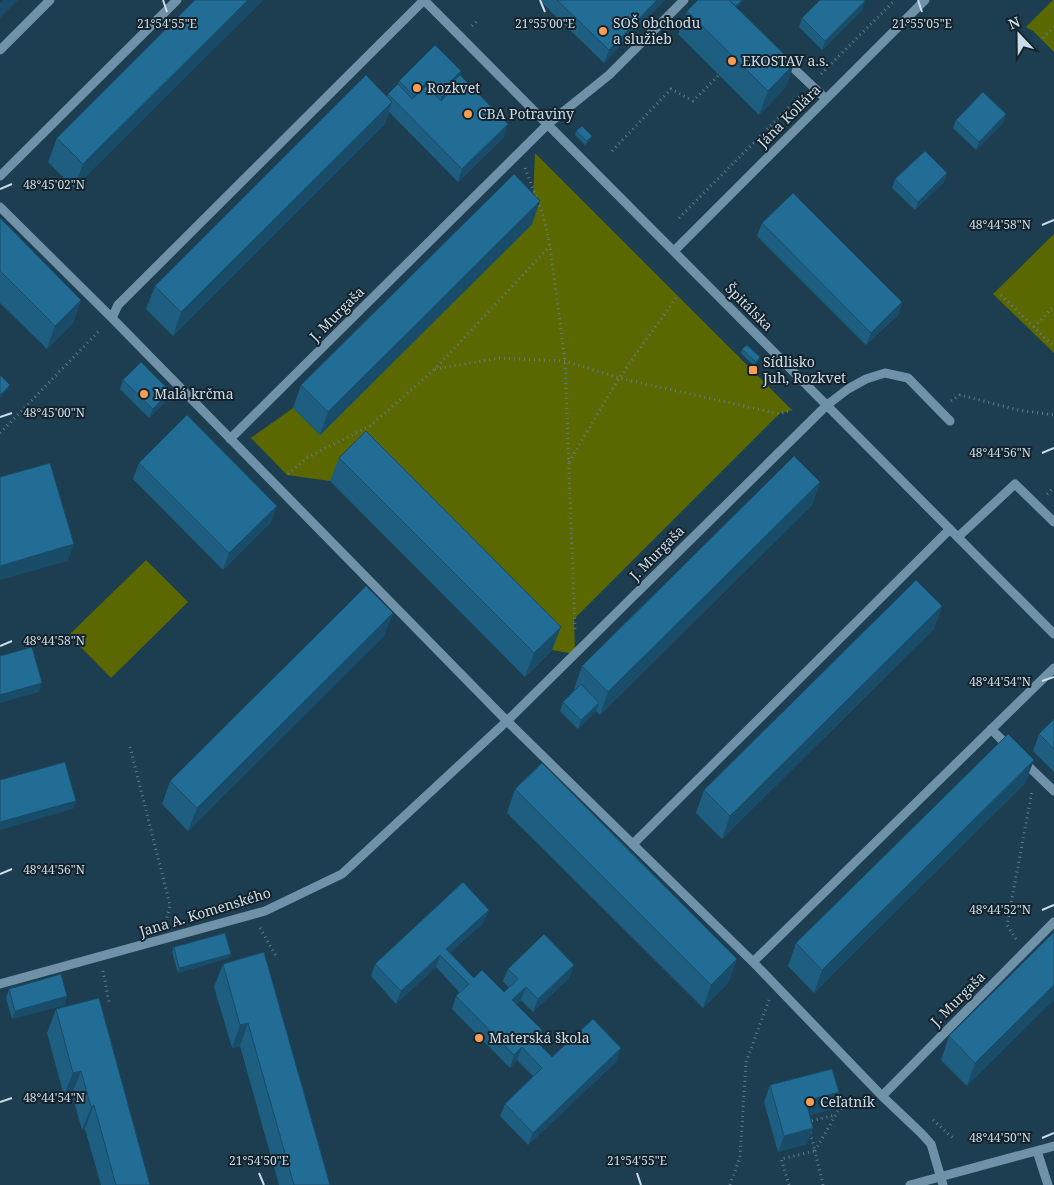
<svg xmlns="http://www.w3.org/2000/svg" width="1054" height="1185" viewBox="0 0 1054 1185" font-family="'Noto Serif',serif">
  <rect width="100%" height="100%" fill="#1d3d51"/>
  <path fill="#5b6800" d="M1053,0H1054V52L1033,31L1026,27Z
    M535,153L792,410L779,414L574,619L575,654L552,650L357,455L330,481L287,475L251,438L293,408L320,435L532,224Z
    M1054,234V353L993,294Z
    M146,560L188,602L111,678L69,635Z"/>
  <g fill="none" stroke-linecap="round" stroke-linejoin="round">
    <path stroke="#627c8d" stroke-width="3" stroke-dasharray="1 4" stroke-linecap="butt" d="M472,26L479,19
      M1043,38L1054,27
      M821,74L895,0
      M612,151L671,89L693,101L719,75
      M525,168L544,218L550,246L565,361L575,632
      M679,218L801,95
      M1001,295L1054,347
      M1034,327L1054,306
      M435,369L499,358L565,361L619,378L779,414L792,410
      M951,401L960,395L1018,410L1054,415
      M0,433L101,329
      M569,462L619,378L678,295
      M288,474L308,457L370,426L435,369L550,246
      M1047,494L1054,487
      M130,747L170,905L166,922
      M260,928L276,956
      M1016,939L1007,925L1032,791
      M103,971L109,1002
      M933,1120L953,1138
      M807,1122L835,1115
      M730,1185L740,1157L746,1062L769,1000
      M789,1185L781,1159L815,1151L810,1131
      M823,1185L815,1151L839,1109L866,1102"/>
    <path stroke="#7092a9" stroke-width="9" d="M424,0L1054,634
      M0,50L50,0
      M786,61L826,99
      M0,176L177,0
      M0,207L112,318L507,721L753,962L882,1096L921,1133L931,1144L943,1185
      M674,251L925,0
      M112,318L118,305L424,0
      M230,439L548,124L609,75L684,0
      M958,537L1015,484L1054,522
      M991,729L1010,748
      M1023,761L1054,791
      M633,844L950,529
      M753,962L1054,668
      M0,984L265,911L342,874L507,721L827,405L848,389L866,379L885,373L908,378L950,421
      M882,1096L1054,922
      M1037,1151L1048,1185
      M910,1185L1054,1146"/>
  </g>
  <path fill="#1d5e81" d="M195,0H263L74,188L48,162L57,138Z
    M539,0H665L604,63Z
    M865,1L862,10L822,50L799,27L802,18Z
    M737,7L786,87L759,115L678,34L687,11Z
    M461,71L460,75L504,137L458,182L389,112L384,125L173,336L146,309L155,286L387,97L388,94L398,84L399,81Z
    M1006,114L1003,123L976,150L953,128L956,120Z
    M576,131L592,136L590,140L585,145L575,135Z
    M947,173L944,182L915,210L892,188L895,179Z
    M0,218L81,300L73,323L47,349L0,303Z
    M762,223L902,302L898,315L866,345L757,236Z
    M532,224L320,435L293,408L301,385Z
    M742,349L758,362L754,366L741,353Z
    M123,380L170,391L167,400L149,418L120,389Z
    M339,458L552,650L525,677L330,481Z
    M139,463L271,522L223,570L133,479Z
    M820,482L812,505L600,715L596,711L578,729L560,711L563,702L575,690L574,689L582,666Z
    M942,606L934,629L722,839L696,813L704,790Z
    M393,613L384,636L188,831L162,804L170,781Z
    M1054,719V772L1033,751L1039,734Z
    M1034,760L1025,783L814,993L788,966L796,943Z
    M515,789L729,982L703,1008L507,813Z
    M484,922L450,953L474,978L504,992L509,988L503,981L508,969L569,978L533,1012L521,1000L516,1004L542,1030L538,1043L552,1057L617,1061L528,1145L500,1116L505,1104L533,1076L517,1060L510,1068L452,1009L456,996L460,993L436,967L396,1004L371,976L375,964Z
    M1054,932L967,1086L941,1060L949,1036Z
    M174,947L229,958L178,973L172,952Z
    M223,964L330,1185H279L240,1046L232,1048L214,987Z
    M9,989L67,996L64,1005L12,1019L6,998Z
    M56,1009L150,1185H101L85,1129L82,1130L72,1094L64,1096L47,1033Z
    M770,1085L839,1092L833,1109L810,1115L807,1144L778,1152L764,1102Z"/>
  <path fill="#184c69" d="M3,0H18L0,18V3Z
    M248,0H263L74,188L83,164Z
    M657,0H665L604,63L609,50Z
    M742,0H744L732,13L733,9Z
    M865,1L862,10L822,50L825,41Z
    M794,64L786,87L759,115L768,91Z
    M461,71L455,88L436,114L445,87Z
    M427,82L421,99L408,112L414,96Z
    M392,102L384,125L173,336L181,312Z
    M1006,114L1003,123L976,150L979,142Z
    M508,124L504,137L458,182L462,169Z
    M592,136L590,140L585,145L587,141Z
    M947,173L944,182L915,210L918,202Z
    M540,201L532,224L320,435L328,412Z
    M81,300L73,323L47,349L55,326Z
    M902,302L898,315L866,345L871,333Z
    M760,357L758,362L754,366L756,362Z
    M10,385L8,389L0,398V395Z
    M170,391L167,400L149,418L153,409Z
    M820,482L812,505L600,715L608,692Z
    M277,506L271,522L223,570L229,553Z
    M74,544L68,561L0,580V566Z
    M942,606L934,629L722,839L730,816Z
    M393,613L384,636L188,831L197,808Z
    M561,627L552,650L525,677L534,653Z
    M42,683L39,692L0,703V695Z
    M599,703L596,711L578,729L581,720Z
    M1034,760L1025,783L814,993L822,970Z
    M76,801L73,809L0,830V822Z
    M489,910L484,922L444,959L446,949Z
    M231,954L229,958L178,973L179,968Z
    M440,955L436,967L396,1004L401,991Z
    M737,959L729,982L703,1008L711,985Z
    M574,965L569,978L533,1012L538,999Z
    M1054,985V1000L967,1086L975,1063Z
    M526,987L521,1000L508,1013L512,1000Z
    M67,996L64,1005L12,1019L15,1011Z
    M248,1023L240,1046L232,1048L240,1025Z
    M542,1030L538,1043L534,1039Z
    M522,1047L517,1060L510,1068L514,1055Z
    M621,1048L617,1061L528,1145L533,1133Z
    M81,1071L72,1094L64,1096L73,1073Z
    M839,1092L833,1109L800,1118L806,1101Z
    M94,1105L85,1129L82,1130L91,1107Z
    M813,1128L807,1144L778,1152L784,1136Z"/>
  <path fill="#226d96" stroke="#184c69" d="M195,0H248L83,164L57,138Z
    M557,0H657L609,50Z
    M698,0H729L794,64L768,91L687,11Z
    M729,0H742L736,6Z
    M820,0H864L865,1L825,41L802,18Z
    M435,45L461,71L445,87L449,91L442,97L427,82L414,96L399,81Z
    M366,75L392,102L181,312L155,286Z
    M460,75L508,124L462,169L388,94L398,84L412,99L426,86L441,101L447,95L449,91L446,88Z
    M983,92L1006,114L979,142L956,120Z
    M582,126L592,136L587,141L576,131Z
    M925,151L947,173L918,202L895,179Z
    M514,174L540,201L328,412L301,385Z
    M793,193L902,302L871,333L762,223Z
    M0,218L81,300L55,326L0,271Z
    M747,345L760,357L756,362L742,349Z
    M141,362L170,391L153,409L123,380Z
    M0,375L10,385L0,395Z
    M187,415L277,506L229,553L139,463Z
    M366,431L561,627L534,653L339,458Z
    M794,456L820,482L608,692L582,666Z
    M50,463L74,544L0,566V477Z
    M916,580L942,606L730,816L704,790Z
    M366,586L393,613L197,808L170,781Z
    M32,647L42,683L0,695V656Z
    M581,684L599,703L581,720L563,702Z
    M1054,719V749L1039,734Z
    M1008,734L1034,760L822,970L796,943Z
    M65,762L76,801L0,822V780Z
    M542,763L737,959L711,985L515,789Z
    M463,882L489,910L446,949L474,978L482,970L504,992L518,979L508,969L544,934L574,965L538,999L526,987L512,1000L542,1030L534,1039L552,1057L593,1019L621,1048L533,1133L505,1104L542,1068L522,1047L514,1055L456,996L469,984L440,955L401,991L375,964Z
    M1054,932V985L975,1063L949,1036Z
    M225,933L231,954L179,968L174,947Z
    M264,952L330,1185H294L248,1023L240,1025L223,964Z
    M61,974L67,996L15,1011L9,989Z
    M99,998L150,1185H116L94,1105L91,1107L81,1071L73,1073L56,1009Z
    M832,1069L839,1092L806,1101L813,1128L784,1136L770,1085Z"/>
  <path fill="none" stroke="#cadce8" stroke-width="2" d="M163,0L167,12M540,0L545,12M918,0L922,12M0,189L12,184M1042,225L1054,220M0,417L12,413M1042,453L1054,448M0,646L12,641M1042,681L1054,677M0,874L12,869M1042,910L1054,905M0,1102L12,1098M1042,1138L1054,1133M259,1173L264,1185M637,1173L641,1185"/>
  <g fill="#fb9e51" stroke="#15232c" stroke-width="2">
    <circle cx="603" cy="31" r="5"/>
    <circle cx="732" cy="61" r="5"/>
    <circle cx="417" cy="88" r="5"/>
    <circle cx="468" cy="114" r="5"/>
    <rect x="748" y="365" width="10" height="10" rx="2.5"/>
    <circle cx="144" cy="394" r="5"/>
    <circle cx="479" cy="1038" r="5"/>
    <circle cx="810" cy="1102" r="5"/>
  </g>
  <g text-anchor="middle" stroke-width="4" stroke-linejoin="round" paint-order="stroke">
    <g font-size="14" fill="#cadce8" stroke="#15232c" text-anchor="start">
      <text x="613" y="28">SOŠ obchodu<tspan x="613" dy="16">a služieb</tspan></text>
      <text x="742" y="66">EKOSTAV a.s.</text>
      <text x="427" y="93">Rozkvet</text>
      <text x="478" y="119">CBA Potraviny</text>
      <text x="763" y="367">Sídlisko<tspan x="763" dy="16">Juh, Rozkvet</tspan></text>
      <text x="154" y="399">Malá krčma</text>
      <text x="489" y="1043">Materská škola</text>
      <text x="820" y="1107">Ceľatník</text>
    </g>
    <g font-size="14" fill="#cadce8" stroke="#15232c">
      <text transform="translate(789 116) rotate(-45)" y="5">Jána Kollára</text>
      <text transform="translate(749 307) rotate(45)" y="5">Špitálska</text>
      <text transform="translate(337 314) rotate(-45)" y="5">J. Murgaša</text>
      <text transform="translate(657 553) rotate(-45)" y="5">J. Murgaša</text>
      <text transform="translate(205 912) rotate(-17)" y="5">Jana A. Komenského</text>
      <text transform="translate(958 999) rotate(-45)" y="5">J. Murgaša</text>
    </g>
  </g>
  <g font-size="12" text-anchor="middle" fill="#cadce8" stroke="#15232c" stroke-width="4" stroke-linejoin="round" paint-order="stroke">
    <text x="167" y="28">21°54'55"E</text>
    <text x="545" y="28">21°55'00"E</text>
    <text x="922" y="28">21°55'05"E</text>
    <text x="54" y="189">48°45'02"N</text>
    <text x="1000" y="229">48°44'58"N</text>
    <text x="54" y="417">48°45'00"N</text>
    <text x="1000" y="457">48°44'56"N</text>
    <text x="54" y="645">48°44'58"N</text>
    <text x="1000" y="686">48°44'54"N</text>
    <text x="54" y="874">48°44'56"N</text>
    <text x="1000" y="914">48°44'52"N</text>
    <text x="54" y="1102">48°44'54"N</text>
    <text x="1000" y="1142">48°44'50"N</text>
    <text x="259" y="1165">21°54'50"E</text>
    <text x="637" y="1165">21°54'55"E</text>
  </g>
  <g transform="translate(1019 35) rotate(338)" stroke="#15232c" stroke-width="4" paint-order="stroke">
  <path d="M0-4L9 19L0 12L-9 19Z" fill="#cadce8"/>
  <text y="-8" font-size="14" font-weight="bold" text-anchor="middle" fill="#cadce8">N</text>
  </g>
</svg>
